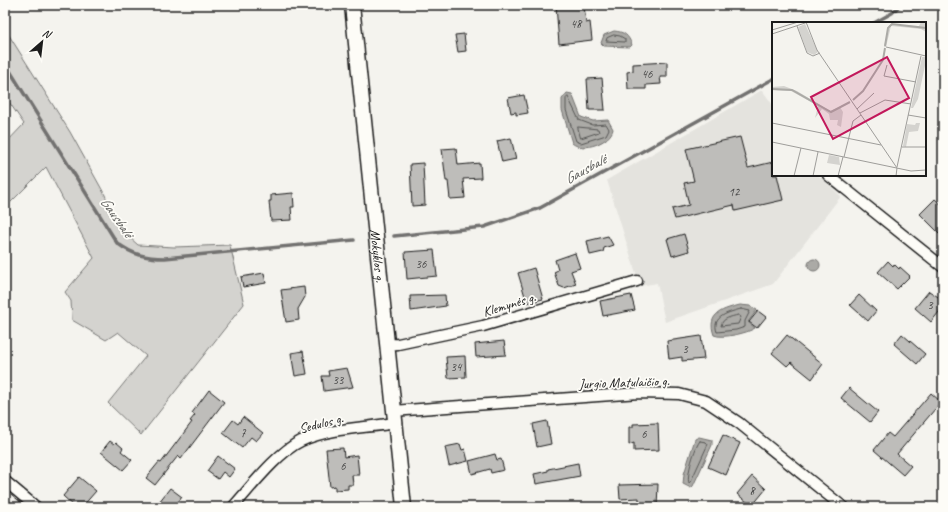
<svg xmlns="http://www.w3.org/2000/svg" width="948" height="512" viewBox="0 0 948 512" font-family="Caveat,sans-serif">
  <rect width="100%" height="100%" fill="#f4f3ee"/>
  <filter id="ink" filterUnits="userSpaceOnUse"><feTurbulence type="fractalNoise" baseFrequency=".025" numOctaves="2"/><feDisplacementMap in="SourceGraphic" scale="8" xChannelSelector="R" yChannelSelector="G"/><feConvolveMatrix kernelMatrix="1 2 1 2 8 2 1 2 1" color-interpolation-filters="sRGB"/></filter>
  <g filter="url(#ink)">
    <path fill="#e4e3de" d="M762,90L773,105V175H818L841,196L773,284L665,322L657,283L640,286L607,180Z"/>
    <path fill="#d4d3cf" stroke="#787876" d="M5,29L70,132L105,195L119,228L138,245L174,247L230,245L244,304L141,435L108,403L146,356L118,332L106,340L72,320L71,301L65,292L94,258L46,167L5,208V144L24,124L5,96Z"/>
    <path fill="#abaaa6" stroke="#72716f" d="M614,31C625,32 628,35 632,45L630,47L604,46L601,43L604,35Z
      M567,93L572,94L581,117L593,121L608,120L613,129C611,142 583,153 572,143L562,110V99Z
      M808 265a6 6 0 1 1 12 0a6 6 0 1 1-12 0Z
      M740,305L750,306L757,310L748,322L755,328C748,333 722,339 714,335C706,313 724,309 740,305Z
      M699,437L712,440V445L693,486L691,488L683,484L684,474L695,439Z"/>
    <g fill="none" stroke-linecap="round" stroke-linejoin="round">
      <path stroke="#555553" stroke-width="1" d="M614,35L620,36L625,39V42L606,41L607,38Z
        M568,97L579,120L592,125L606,124L609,129L606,135L581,143L576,141L566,110V99Z
        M578,127L598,129L599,132L581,138Z
        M741,309L750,311L745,321V327L736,330L717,332C711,316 730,312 741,309Z
        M738,315L741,317L738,324L721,326C722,318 731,317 738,315Z
        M700,441L706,442L708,444L691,481L689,483C686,476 695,446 700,441Z"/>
      <path stroke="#72716f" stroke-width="3.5" d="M874,23L892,13L900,5
        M5,63L117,243C133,255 146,258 165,258L354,240
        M394,236L484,227L540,208L773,79"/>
    </g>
    <path fill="#bebdba" stroke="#1c1c1c" d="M556,5H584L586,23L590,22L592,40L559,44Z
      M464,34L466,51L458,52L455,35Z
      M667,62V77H660L661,84L646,85V89H628L627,72L633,71V64Z
      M602,78L605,110H589L587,79Z
      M524,95L528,113L516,115V112L511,113L508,98Z
      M740,137L748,168L773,162V175H777L783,200L735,211L734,205L675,219L672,209L689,205L684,183L694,181L686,149Z
      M511,138L516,159L502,162L497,141Z
      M456,148L458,165L480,163L481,178L463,179L465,198L450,199L448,181H446L442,149Z
      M423,163L425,205L412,206L410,164Z
      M293,193L294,207H291L292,220L271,221L269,201H271V195Z
      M935,199L943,206V237L920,214Z
      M684,234L689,251L672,256L667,239Z
      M608,236L613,245L604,248L603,252L590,255L587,241Z
      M434,250L437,276L407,279L405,252Z
      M575,253L580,268L571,271L576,284L564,288L559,286L554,272L558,270L555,260Z
      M888,261L893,266L894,264L899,269L900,267L910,276L897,289L878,272Z
      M534,268L543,299L527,303L518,273Z
      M264,273L266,283L243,287L241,277Z
      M304,287L305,297L298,309L299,320L286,322L281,290Z
      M929,291L943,300V307L931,322L915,308Z
      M445,295L446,306L411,311L410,296Z
      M631,295L635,310L603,316L600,301Z
      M859,295L876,311L868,321L850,305Z
      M758,311L766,317L757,328L749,322Z
      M902,334L925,354L917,364L894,344Z
      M787,335L823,364L812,379L791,362L787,366L772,353Z
      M701,336L704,359L682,361V357L669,359L667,341Z
      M504,341L506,355L476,357L475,344Z
      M303,351L307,374L295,376L291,353Z
      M465,356L466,377L448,378L446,357Z
      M347,368L353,387L324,391L322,376H329L328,371Z
      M849,388L878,412L870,422L841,398Z
      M209,390L224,402L181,459L178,456L155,485L146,478L159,462L161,463L192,422L190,421L195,415L192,413Z
      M931,393L941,402L897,454L911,466L903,475L874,450L888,433L893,437Z
      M243,417L263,433L256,441L251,437L242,448L223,433L233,420L238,424Z
      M547,421L551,444L537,447L533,424Z
      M658,423L659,450L634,451V443L629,445V427H633V424Z
      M723,435L740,443L726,475L708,467Z
      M110,441L114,444L116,442L123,448L121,451L132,460L123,470L101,452Z
      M460,444L462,450L465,449L468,461L449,466L445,447Z
      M343,448L344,457L357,455L359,475H352L353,485H348V489L335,490V486L330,487L326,449Z
      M495,454L497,460L501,459L504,470L491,473L490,469L472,474L469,461Z
      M218,456L235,469L229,477L223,472L218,479L207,471Z
      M578,463L580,476L536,484L534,474L548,471V469Z
      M752,476L766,489L752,506L737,494Z
      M79,477L96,491L82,507H75L63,496Z
      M658,484L657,507H639V498L620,499L619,485Z
      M170,488L182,497L174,507H155Z"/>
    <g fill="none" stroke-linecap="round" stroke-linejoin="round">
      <g stroke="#1c1c1c" stroke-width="13">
        <path id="minor" d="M828,175L943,267
          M386,345L398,344L483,326L637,281
          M393,411L639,393L679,394L706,401L739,423L843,507
          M5,481L36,507
          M233,507C251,487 278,452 301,441C328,428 366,428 395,423"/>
      </g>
      <g stroke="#1c1c1c" stroke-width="17">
        <g id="secondary">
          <path id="s1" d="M352,5L404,507"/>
        </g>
      </g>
      <use href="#minor" stroke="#fdfcf7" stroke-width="10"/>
      <use href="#secondary" stroke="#fdfcf7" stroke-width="14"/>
    </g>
  </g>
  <g text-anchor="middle" stroke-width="3.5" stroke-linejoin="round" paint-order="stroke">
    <g font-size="12" fill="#444">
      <text x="576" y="28">48</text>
      <text x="647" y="78">46</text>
      <text x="734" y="196">12</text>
      <text x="421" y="268">36</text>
      <text x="930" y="309">3</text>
      <text x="685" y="353">3</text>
      <text x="456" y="371">34</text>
      <text x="338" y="384">33</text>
      <text x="243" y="437">7</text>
      <text x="644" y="438">6</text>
      <text x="343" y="470">6</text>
      <text x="752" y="495">8</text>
    </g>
    <g font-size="14" fill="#1c1c1c" stroke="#fdfcf7">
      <text dy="5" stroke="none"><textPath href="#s1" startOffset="252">Mokyklos g.</textPath></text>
      <text transform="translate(509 304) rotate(-17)" y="5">Klemynės g.</text>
      <text transform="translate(624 382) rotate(-2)" y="5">Jurgio Matulaičio g.</text>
      <text transform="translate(321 423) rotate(-14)" y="5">Sedulos g.</text>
    </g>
    <g font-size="15" font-style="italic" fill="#5c5c5a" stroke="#fdfcf7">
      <text transform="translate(585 169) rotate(-29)" y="5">Gausbalė</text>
      <text transform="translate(117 217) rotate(55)" y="5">Gausbalė</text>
    </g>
  </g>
  <g transform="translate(772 22)">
    <rect width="154" height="154" fill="#f4f3ee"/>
    <path d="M149,0H154V10L149,7L119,4L114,25H112L117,3L147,4ZM33,2L46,30L42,33L35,30L26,5ZM150,35H154V39L146,77L141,86H139ZM12,64L25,69L58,89L68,85L71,90L69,105L65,103L66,98H58L57,92L50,87L43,96L46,84L19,69L0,68V65ZM144,101H148L146,109L137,110L134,125L131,124L135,102L143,103ZM57,133L67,135L68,143L55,141Z" fill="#d4d3cf"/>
    <path fill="none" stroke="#abaaa6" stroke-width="2" d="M113,24L116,6L120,2L154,6M0,67L20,68L59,90L78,80M81,78L91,69L111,38L113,26"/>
    <path fill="none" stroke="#9e9d9a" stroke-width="1" d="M34,0L45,28L125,146L124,154M25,4L35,31L41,34L48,31M0,8L26,0M0,12L36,0M114,25L154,34M115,43L112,54L144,60M85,87L102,71M88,91L113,78L139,82M136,93L154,96M0,101L109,123M0,120L139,149L154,148M130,125H154M72,135L81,99L89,93M125,145L149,34M22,154L29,126M41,154L46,130M66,154L71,135"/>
    <path fill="#c2185b" fill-opacity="0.15" stroke="#c2185b" stroke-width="2" d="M115,35L137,76L61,117L39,75Z"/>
    <rect width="154" height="154" fill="none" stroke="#1c1c1c" stroke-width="2"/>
  </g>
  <rect width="948" height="512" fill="none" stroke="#fdfcf7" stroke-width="20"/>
  <rect x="10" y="10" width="928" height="492" fill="none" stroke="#1c1c1c" stroke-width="1.5" filter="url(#ink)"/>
  <g transform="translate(42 42) rotate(28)" stroke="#fdfcf7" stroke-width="3" paint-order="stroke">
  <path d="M0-3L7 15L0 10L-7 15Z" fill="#1c1c1c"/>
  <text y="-6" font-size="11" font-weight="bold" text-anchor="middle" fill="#1c1c1c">N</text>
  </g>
</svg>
